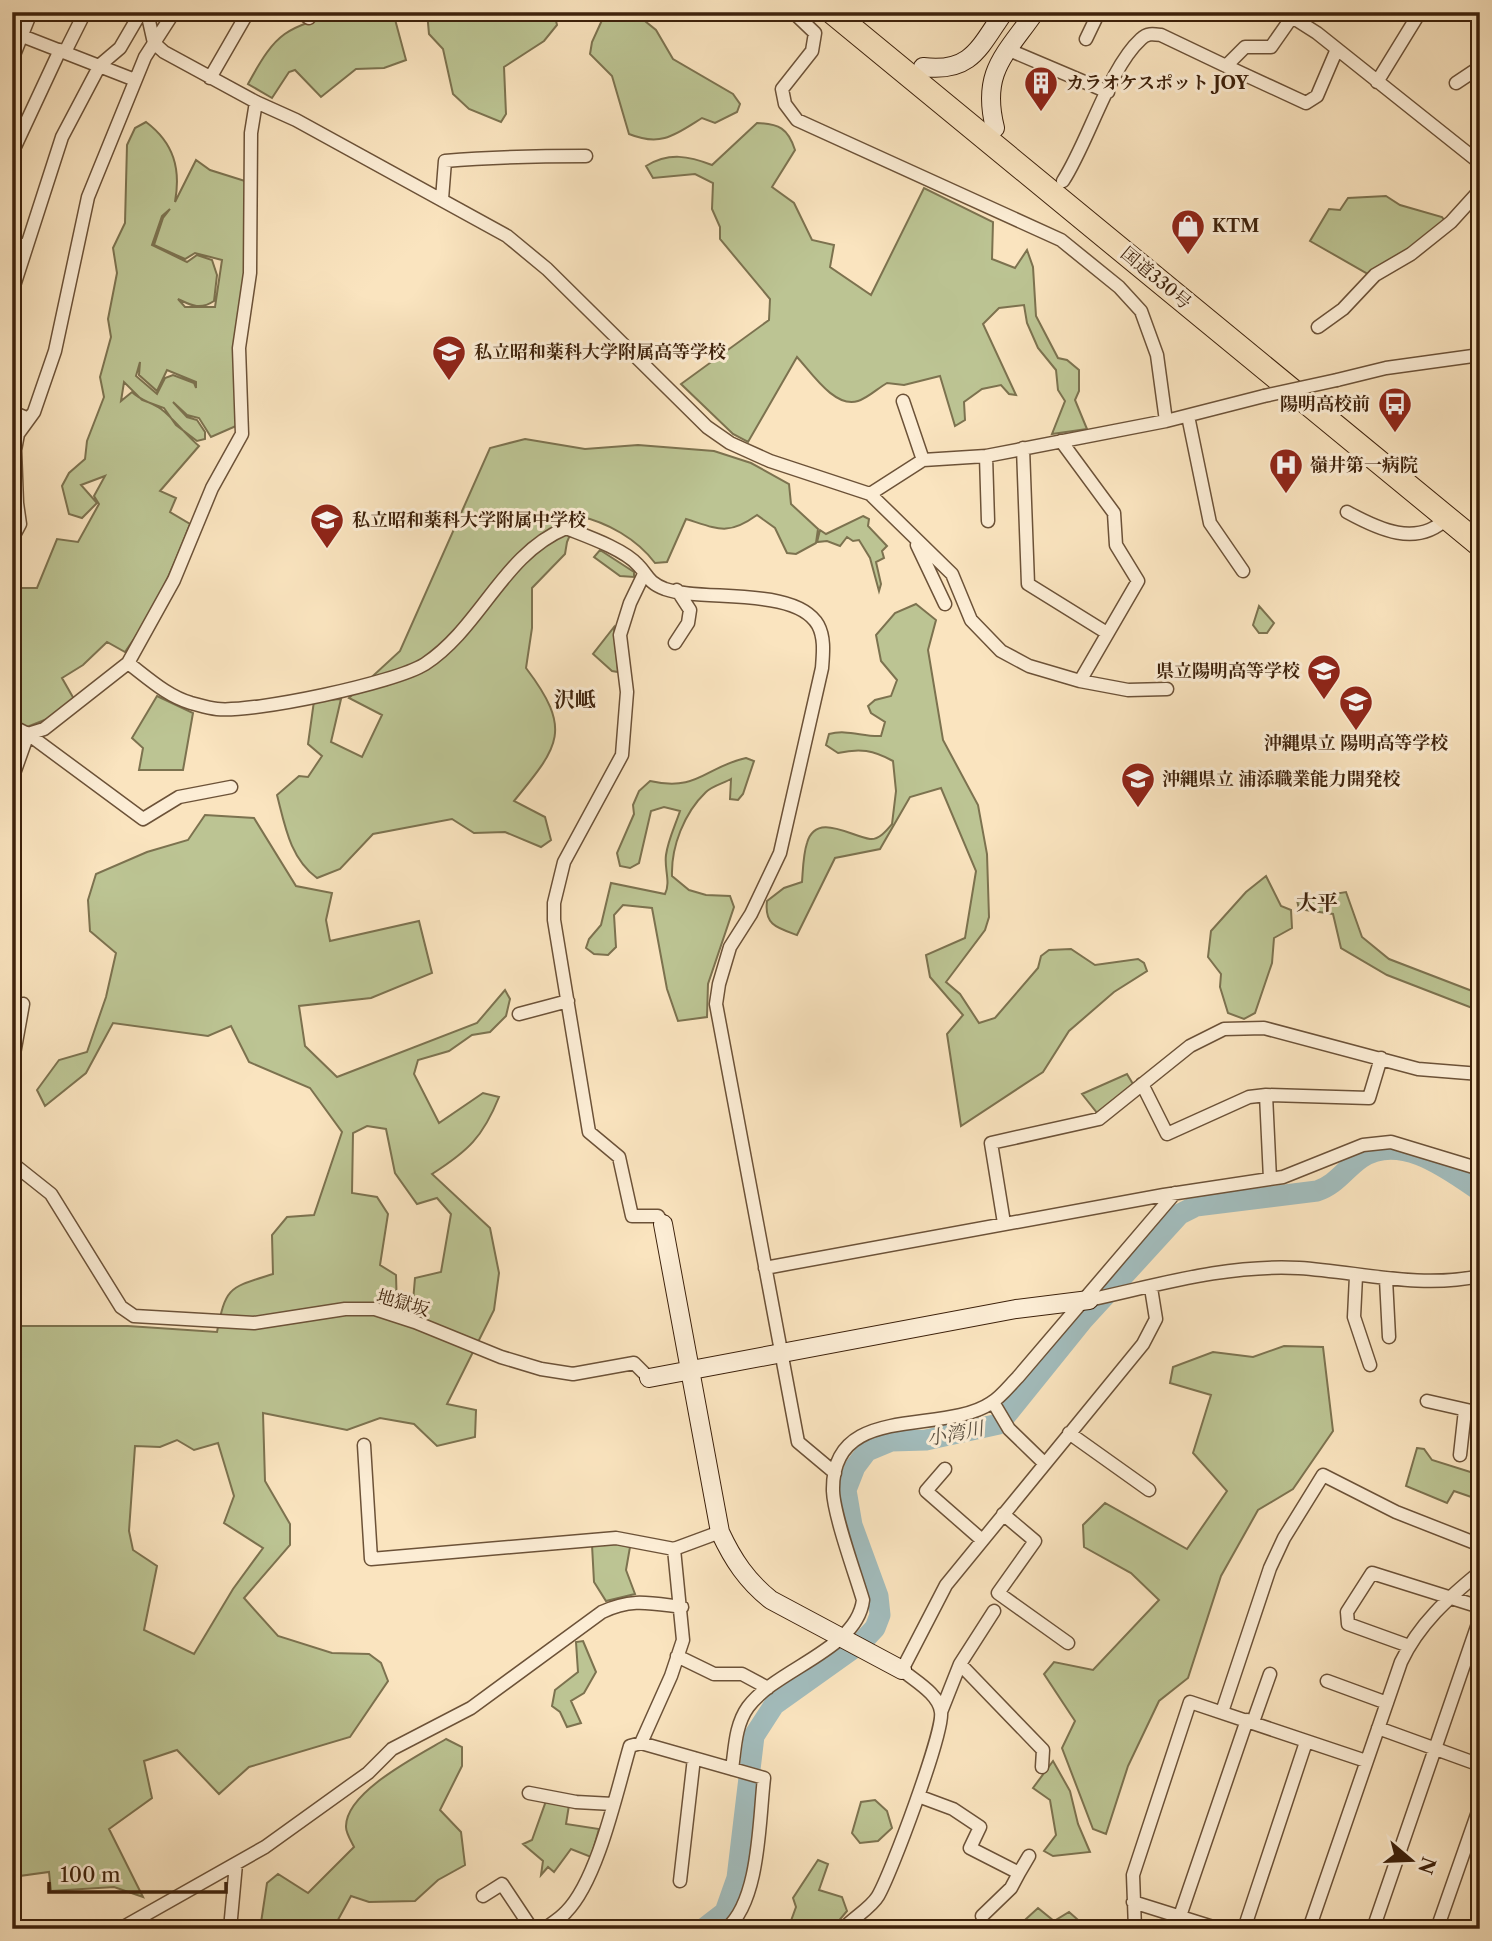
<svg xmlns="http://www.w3.org/2000/svg" width="1492" height="1941" viewBox="0 0 1492 1941" font-family="'Libre Caslon Text','Noto Serif JP',serif">
  <rect width="100%" height="100%" fill="#fae4bf"/>
  <filter id="stains"><feTurbulence type="fractalNoise" baseFrequency=".00286" numOctaves="4"/><feColorMatrix values="0 0 0 0 .2 0 0 0 0 .09 0 0 0 0 .02 0 0 0 .5 -.17"/></filter>
  <radialGradient id="worn" r=".72"><stop offset=".6" stop-color="#630" stop-opacity="0"/><stop offset="1" stop-color="#630" stop-opacity=".3"/></radialGradient>
  <path fill="#bcc493" stroke="#7c724f" stroke-width="2" fill-rule="evenodd" d="M344,12H393L406,60L384,68L356,69L321,97L295,70L289,72L272,98L248,84C277,30 286,28 344,12Z
    M427,12H554L557,25L544,41L504,67L506,114L501,122L469,109L453,94L443,49L429,34Z
    M635,13L656,30L673,59L733,94L740,104L737,112L715,123L702,118C675,135 661,147 629,134L612,76L590,54L592,42L603,18Z
    M146,122C174,143 181,169 175,202L196,160L210,170L245,181L248,227L236,426L211,437L199,418L187,415L173,402L187,417L197,420L205,432V439L197,441L176,425L164,408L142,400L124,382L121,401L132,392C141,401 151,402 161,409C172,417 187,436 199,446L160,491L176,498L170,512L190,524C172,571 154,612 125,652L107,642L83,665L62,678L74,699L52,717L27,727L12,721V588H37L57,539L78,542L99,504L94,496L105,476L81,485L97,503L82,518L69,514L62,486L69,473L85,459L87,441L104,397L100,377L111,337L108,319L117,273L113,248L125,223L127,145L135,128ZM170,209L163,218L154,245L185,259L195,253L222,260L215,307H185L178,299C189,304 199,311 214,301L217,275L212,260L197,255L187,262L152,245L162,216ZM140,362L139,375L157,391L167,370L196,382V388L194,383L173,375L165,378L157,394L136,376Z
    M757,123C779,124 788,128 795,150L772,187L794,203L812,240L834,245L830,267L871,295L924,188L993,222L992,259L1015,268L1027,250L1033,267L1036,316L1058,358L1067,360L1079,370V391L1075,400L1087,429L1052,434L1065,401L1058,390L1056,370L1038,348L1027,323L1024,305L999,308L983,324L1016,395L1009,394L1001,385L982,389L964,402L965,420L955,426L940,376L904,385L887,383C878,388 868,398 858,401C835,409 811,372 797,357L748,442L733,434L681,384L769,320L770,299L720,239V227L712,209L713,183L695,174L653,178L646,166C669,152 689,156 712,165Z
    M1386,196L1400,205L1442,217L1445,221L1409,252L1368,274L1310,241L1329,209L1340,210L1348,198Z
    M525,439L585,449L638,445L714,451L751,463L789,484L791,504L818,529L816,543L796,554L787,553L775,528L757,515C728,536 718,529 686,519L667,562L655,563C637,539 607,522 578,516L567,542L565,554L532,588V628L526,668C573,730 559,746 514,801L545,817L551,840L541,847L505,832L474,833L452,819L373,834L340,869L317,878C290,858 285,826 277,795L299,776L308,777L322,756L308,744L314,701L341,699L331,742L362,757L382,715L349,698L400,651L490,448Z
    M863,516L869,519L868,526L887,546L882,551L884,558L876,562L881,584L879,591L870,558L859,540L853,541L847,537L840,546L827,541L817,542L820,530L826,534Z
    M600,550L634,572V577L620,576L594,557Z
    M916,604L936,620L928,650L943,740L978,805L987,854L989,917L985,930L946,982L960,994L979,1023L995,1018L1038,968L1041,956L1049,950L1071,949L1095,965L1138,959L1144,963L1147,971L1114,992L1069,1031L1043,1072L961,1126L947,1034L963,1015L930,977L926,955L965,938L976,871L941,788L910,797L880,849L835,858L797,935C777,928 764,925 767,901L784,888L802,882C803,870 803,855 807,843C816,812 850,836 870,839C879,840 887,830 892,824L896,791L893,761C873,750 860,748 838,753L826,745L829,734C847,729 863,737 881,736L885,722L871,713L868,706L875,700L891,696L897,680L881,661L876,635L895,613Z
    M1259,606L1274,623L1267,633H1259L1253,625Z
    M614,627L618,672L612,671L593,654Z
    M157,696L193,713L183,770H139L143,748L132,738Z
    M746,758L754,761L743,794L738,800L730,799L731,779C724,783 712,786 706,792C684,813 671,847 672,876L689,890L706,895L730,896L734,907L708,984L707,1017L678,1021L667,989L652,908L623,905L614,915L616,947L608,955L594,954L586,948L589,939L601,925L611,883L665,894C671,882 664,869 666,855C668,840 675,826 680,811L664,807L651,811L639,863L630,868L620,866L617,853L634,814L633,805L639,791L650,781C698,792 705,767 746,758Z
    M205,815L254,818L296,886L332,893L326,920L330,941L419,921L432,973L371,998L299,1006L305,1046L337,1077L477,1023L505,990L510,999L506,1016L490,1032L472,1035L449,1051L418,1060L414,1074L439,1123L483,1093L499,1097C483,1137 468,1151 432,1174L490,1228L499,1273L494,1310L447,1404L476,1410L475,1437L437,1446L414,1424L380,1418L347,1430L263,1413L265,1481L290,1524V1545L244,1598L278,1636L332,1653L369,1654L381,1663L388,1681L350,1737L249,1767L219,1794L177,1750L144,1761L152,1798L109,1829L143,1897L114,1887L51,1891L49,1872L12,1877V1326H128L217,1332C226,1286 229,1288 273,1274L272,1235L287,1217L314,1215L342,1132L310,1088L249,1062L231,1026L208,1036L113,1023L86,1073L45,1106L37,1090L59,1060L87,1052L106,997L116,953L90,931L88,900L96,874L147,852L188,840ZM367,1126L386,1129L395,1173L417,1204L437,1198L451,1214L441,1272L415,1278L412,1313L397,1310L396,1275L380,1265L388,1214L377,1197L352,1193L353,1133ZM177,1440L194,1450L218,1443L234,1496L224,1523L263,1548L233,1589L194,1654L144,1630L157,1566L133,1550L129,1531L135,1446L160,1447Z
    M1266,876L1281,906L1291,910L1292,928L1274,938L1272,963L1255,1013L1244,1019L1228,1013L1220,987L1221,974L1208,957L1211,931L1246,892Z
    M1346,892L1362,937L1389,959L1480,994V1011L1387,975L1341,948L1333,914L1299,909L1297,900Z
    M1127,1074L1133,1084L1098,1114L1082,1094Z
    M1284,1346L1323,1347L1333,1431L1293,1489L1258,1510L1221,1576L1188,1678L1159,1701L1128,1766L1106,1834L1093,1829L1062,1748L1075,1721L1044,1674L1054,1662L1093,1670L1159,1600L1131,1573L1084,1547L1083,1525L1105,1503L1187,1549L1227,1491L1193,1453L1211,1395L1170,1383L1173,1367L1213,1352L1253,1357Z
    M1417,1448L1424,1449L1432,1460L1480,1475V1500L1454,1491L1447,1503L1406,1486Z
    M614,1543L630,1547L626,1570L635,1594L606,1601L594,1582L592,1545Z
    M583,1641L596,1672L584,1693L571,1701L581,1723L567,1727L560,1712L552,1706L555,1690L578,1672L576,1642Z
    M446,1739L462,1747V1766L440,1810L461,1832L465,1865L438,1880L415,1901L369,1902L351,1896L333,1929H260L267,1883L278,1874L308,1893L354,1847C351,1841 346,1833 346,1827C345,1792 419,1755 446,1739Z
    M1053,1761L1070,1791L1078,1824L1090,1852L1053,1856L1044,1851L1056,1835L1050,1800L1033,1788Z
    M875,1800L887,1811L892,1828L878,1841L860,1843L852,1833L861,1802Z
    M546,1801L569,1805L566,1824L599,1829L591,1857L571,1849L554,1872L548,1867L541,1875L543,1861L523,1844L532,1840Z
    M818,1860L828,1864L819,1890L842,1897L847,1911L832,1929H788L796,1907L793,1898Z
    M1038,1908L1054,1921L1069,1912L1085,1926L1080,1929H1015Z"/>
  <g fill="none" stroke-linecap="round" stroke-linejoin="round">
    <path stroke="#a2bcbc" stroke-width="21" d="M703,1929L725,1912L737,1878L754,1736L774,1705L861,1643L875,1628L880,1615L878,1596L852,1525L846,1490L855,1467L867,1451L891,1441L926,1440L999,1424L1083,1320L1180,1214L1196,1206L1317,1191C1336,1185 1345,1169 1361,1158C1400,1132 1448,1169 1480,1191"/>
    <g stroke="#6c5238" stroke-width="15">
      <path id="street" d="M147,12L154,43L164,52L256,102L296,120L507,236L547,269L707,427L730,443L770,461L870,494L952,574L971,620L1001,651L1029,666L1080,681L1128,690L1167,689
        M300,12L309,18
        M793,12L815,33L812,51L782,89L785,104L797,120L1061,240L1119,287L1141,311L1157,355L1166,421
        M1284,12L1317,33L1480,163
        M12,32L135,80
        M1086,39L1099,12
        M1009,50L1108,92
        M65,52L85,12
        M12,60L31,12
        M1226,66L1306,103L1317,96L1337,49
        M210,78L248,12
        M1377,82L1420,12
        M1456,83L1480,67
        M12,153L60,50
        M1063,181C1088,143 1109,68 1141,39C1147,33 1153,34 1161,35L1226,66L1245,47H1271L1292,17
        M442,199L445,161C493,157 538,156 586,156
        M12,241L26,247
        M12,292L62,137L100,65L120,48L141,12
        M1318,327L1343,309L1375,275L1411,254L1451,222L1480,190
        M1337,380L1386,368L1480,355
        M903,401L923,460
        M12,412L29,419
        M1188,416L1210,523L1243,571
        M1061,441L1114,513L1116,545L1138,581L1080,681
        M1023,448L1028,584L1107,633
        M986,456L988,521
        M870,494L923,460L986,456L1166,421L1264,396
        M12,501L17,503L20,524L12,539
        M17,503L15,450L18,434L34,412L55,351L88,197L145,57L174,12
        M1347,512C1378,529 1417,548 1447,518
        M917,545L945,604
        M643,576L630,603L620,635L627,692L622,755L564,862L554,903V920L589,1132L619,1157L632,1216H658L663,1224
        M675,643L688,623L690,610L677,590
        M128,663C148,678 167,696 191,703C199,705 208,708 217,709C253,713 395,683 425,664C481,627 503,554 566,528C586,536 624,549 638,565C648,575 647,582 665,589C702,602 796,586 818,625C825,638 823,654 822,668L780,853L751,914L730,947L719,984L716,1004L798,1442L835,1473
        M12,726L28,734L143,819L179,797L231,787
        M28,734L44,729L128,663L174,580L212,488L242,434L239,348L250,273L251,133L256,102
        M12,779L28,734
        M519,1014L568,1001
        M12,1065L23,1004
        M1142,1084L1167,1134L1249,1097L1266,1095L1369,1098L1381,1058
        M1266,1095L1270,1179
        M12,1163L51,1194L121,1307L134,1316L254,1323L345,1309H375L415,1322L501,1357L541,1369L573,1374L634,1363L649,1378
        M1004,1223L991,1143L1099,1119L1190,1046L1224,1029L1264,1028L1418,1069L1480,1074
        M765,1268L1164,1195L1283,1177L1363,1145L1391,1142L1480,1169
        M1356,1276L1354,1317L1370,1365
        M1386,1279L1389,1337
        M1089,1300C1158,1285 1228,1264 1299,1268C1360,1272 1419,1289 1480,1276
        M1427,1401L1480,1413
        M993,1402L1009,1429L1044,1463
        M1069,1433L1149,1490
        M364,1445L371,1559L616,1538L674,1549L720,1532
        M1460,1455L1465,1410
        M945,1469L926,1491L982,1540
        M1003,1514L1035,1541L998,1593L1068,1643
        M1409,1646L1348,1624L1347,1612L1372,1573L1480,1607
        M677,1656L714,1674H742L768,1688
        M960,1664L994,1611
        M1327,1681L1387,1703
        M941,1712L960,1664L1043,1750L1042,1767
        M1222,1712L1270,1568L1284,1538L1323,1475L1396,1512L1480,1545
        M1253,1722L1270,1674
        M1378,1728L1480,1765
        M641,1743L671,1676L683,1640L674,1549
        M732,1769C735,1749 735,1725 748,1707C777,1668 857,1650 863,1600C855,1573 834,1516 833,1491C831,1401 942,1436 991,1403C1001,1397 1010,1385 1018,1377L1175,1193
        M529,1793L576,1802L613,1804
        M918,1796L953,1809L980,1827L970,1848L1019,1873L1011,1888L982,1916
        M1019,1873L1029,1856
        M680,1881L694,1758
        M483,1896L502,1884L532,1929
        M1133,1902L1219,1929
        M1180,1916L1247,1720
        M120,1929L265,1847L368,1773L392,1749L471,1708L602,1612C632,1598 649,1603 682,1607
        M230,1929L236,1864
        M544,1929C551,1924 560,1919 566,1912C598,1880 617,1790 630,1746L641,1743L764,1778C759,1820 760,1901 726,1929
        M843,1929C853,1918 871,1908 878,1896C891,1874 944,1732 941,1712C939,1694 915,1681 902,1670L946,1585L1143,1344L1156,1319L1151,1288
        M1135,1929L1133,1875L1190,1702L1366,1761
        M1244,1929L1306,1742
        M1309,1929L1401,1662C1419,1624 1448,1598 1480,1572
        M1373,1929L1480,1618
        M1437,1929L1480,1806"/>
    </g>
    <g stroke="#3d210b" stroke-width="20">
      <path id="secondary" d="M923,67C971,73 979,48 1004,12
        M995,128C981,72 1005,55 1035,12
        M663,1224L720,1532C733,1560 747,1581 771,1600L902,1670
        M649,1378L1016,1309L1089,1300"/>
    </g>
    <g stroke="#3d210b" stroke-width="25">
      <path id="highway" d="M832,12L1480,545"/>
    </g>
    <use href="#street" stroke="#fcedd5" stroke-width="12"/>
    <use href="#secondary" stroke="#fcedd5" stroke-width="18"/>
    <use href="#highway" stroke="#fae4bf" stroke-width="23"/>
    <g stroke="#6c5238" stroke-width="15" stroke-linecap="butt">
      <path id="street-bridge" d="M1264,396L1337,380"/>
    </g>
    <use href="#street-bridge" stroke="#fcedd5" stroke-width="12"/>
  </g>
  <defs>
    <g id="building-pin" transform="scale(1.75)"><path d="M0 17L-7.5 6A9.5 9.5 0 1 1 7.5 6Z" fill="#8f2418" stroke="#fcedd5"/><path d="M-4-6H4V6H1V3H-1V6H-4ZM-2.5-4.3h1.7v1.8h-1.7ZM.8-4.3h1.7v1.8H.8ZM-2.5-1h1.7V.8h-1.7ZM.8-1h1.7V.8H.8Z" fill="#fff"/></g>
    <g id="shop-pin" transform="scale(1.75)"><path d="M0 17L-7.5 6A9.5 9.5 0 1 1 7.5 6Z" fill="#8f2418" stroke="#fcedd5"/><path d="M-5-2.5h2.3a2.7 3.5 0 0 1 5.4 0H5L5.5 6h-11ZM-1.5-2.5h3a1.5 2.3 0 0 0-3 0Z" fill="#fff"/></g>
    <g id="school-pin" transform="scale(1.75)"><path d="M0 17L-7.5 6A9.5 9.5 0 1 1 7.5 6Z" fill="#8f2418" stroke="#fcedd5"/><path d="M0-5L7-2L0 1L-7-2ZM-4 1L0 2.5L4 1V4Q0 6-4 4Z" fill="#fff"/></g>
    <g id="bus-pin" transform="scale(1.75)"><path d="M0 17L-7.5 6A9.5 9.5 0 1 1 7.5 6Z" fill="#8f2418" stroke="#fcedd5"/><path d="M-5-6H5V4H4V6H2V4H-2V6H-4V4H-5ZM-3.5-4V0h7V-4ZM-3.5 1.2v1.5H-2V1.2ZM2 1.2v1.5H3.5V1.2Z" fill="#fff"/></g>
    <g id="hospital-pin" transform="scale(1.75)"><path d="M0 17L-7.5 6A9.5 9.5 0 1 1 7.5 6Z" fill="#8f2418" stroke="#fcedd5"/><path d="M-5-5h3v3.5h4V-5h3V5h-3V1.5h-4V5h-3Z" fill="#fff"/></g>
  </defs>
  <g fill-rule="evenodd">
    <use href="#building-pin" x="1041" y="83"/>
    <use href="#shop-pin" x="1188" y="226"/>
    <use href="#school-pin" x="449" y="352"/>
    <use href="#bus-pin" x="1395" y="404"/>
    <use href="#hospital-pin" x="1286" y="465"/>
    <use href="#school-pin" x="327" y="520"/>
    <use href="#school-pin" x="1324" y="671"/>
    <use href="#school-pin" x="1356" y="702"/>
    <use href="#school-pin" x="1138" y="779"/>
  </g>
  <g text-anchor="middle" stroke-width="6" stroke-linejoin="round" paint-order="stroke">
    <g font-size="18" font-weight="bold" fill="#3d210b" stroke="#fcedd5" text-anchor="start">
      <text x="1066" y="89">カラオケスポット JOY</text>
      <text x="1212" y="232">KTM</text>
      <text x="474" y="358">私立昭和薬科大学附属高等学校</text>
      <text x="1370" y="410" text-anchor="end">陽明高校前</text>
      <text x="1310" y="471">嶺井第一病院</text>
      <text x="352" y="526">私立昭和薬科大学附属中学校</text>
      <text x="1300" y="677" text-anchor="end">県立陽明高等学校</text>
      <text x="1356" y="749" text-anchor="middle">沖縄県立 陽明高等学校</text>
      <text x="1162" y="785">沖縄県立 浦添職業能力開発校</text>
    </g>
    <g font-size="18" fill="#3d210b" stroke="#fcedd5">
      <text transform="translate(1156 278) rotate(40)" y="6">国道330号</text>
      <text transform="translate(403 1303) rotate(16)" y="6">地獄坂</text>
    </g>
    <g font-size="19" font-style="italic" fill="#5b5040" stroke="#fcedd5">
      <text transform="translate(955 1433) rotate(-11)" y="7">小湾川</text>
    </g>
    <g font-size="21" font-weight="bold" fill="#3d210b" stroke="#fcedd5">
      <text x="575" y="707">沢岻</text>
      <text x="1317" y="910">大平</text>
    </g>
  </g>
  <rect width="1492" height="1941" fill="none" stroke="#fae4bf" stroke-width="42"/>
  <rect x="14" y="14" width="1464" height="1913" fill="none" stroke="#3d210b" stroke-width="3.5"/>
  <rect x="21" y="21" width="1450" height="1899" fill="none" stroke="#3d210b" stroke-width="2"/>
  <g transform="translate(1411 1860) rotate(109)" stroke="#fcedd5" stroke-width="5" paint-order="stroke">
  <path d="M0-5L12 26L0 18L-12 26Z" fill="#3d210b"/>
  <text y="-10" font-size="19" font-weight="bold" text-anchor="middle" fill="#3d210b">N</text>
  </g>
  <path d="M49 1882v10h177v-10" fill="none" stroke="#3d210b" stroke-width="3.5"/>
  <text x="60" y="1882" font-size="21" fill="#3d210b" stroke="#fcedd5" stroke-width="5" paint-order="stroke">100 m</text>
  <rect width="100%" height="100%" filter="url(#stains)"/>
  <rect width="100%" height="100%" fill="url(#worn)"/>
</svg>
